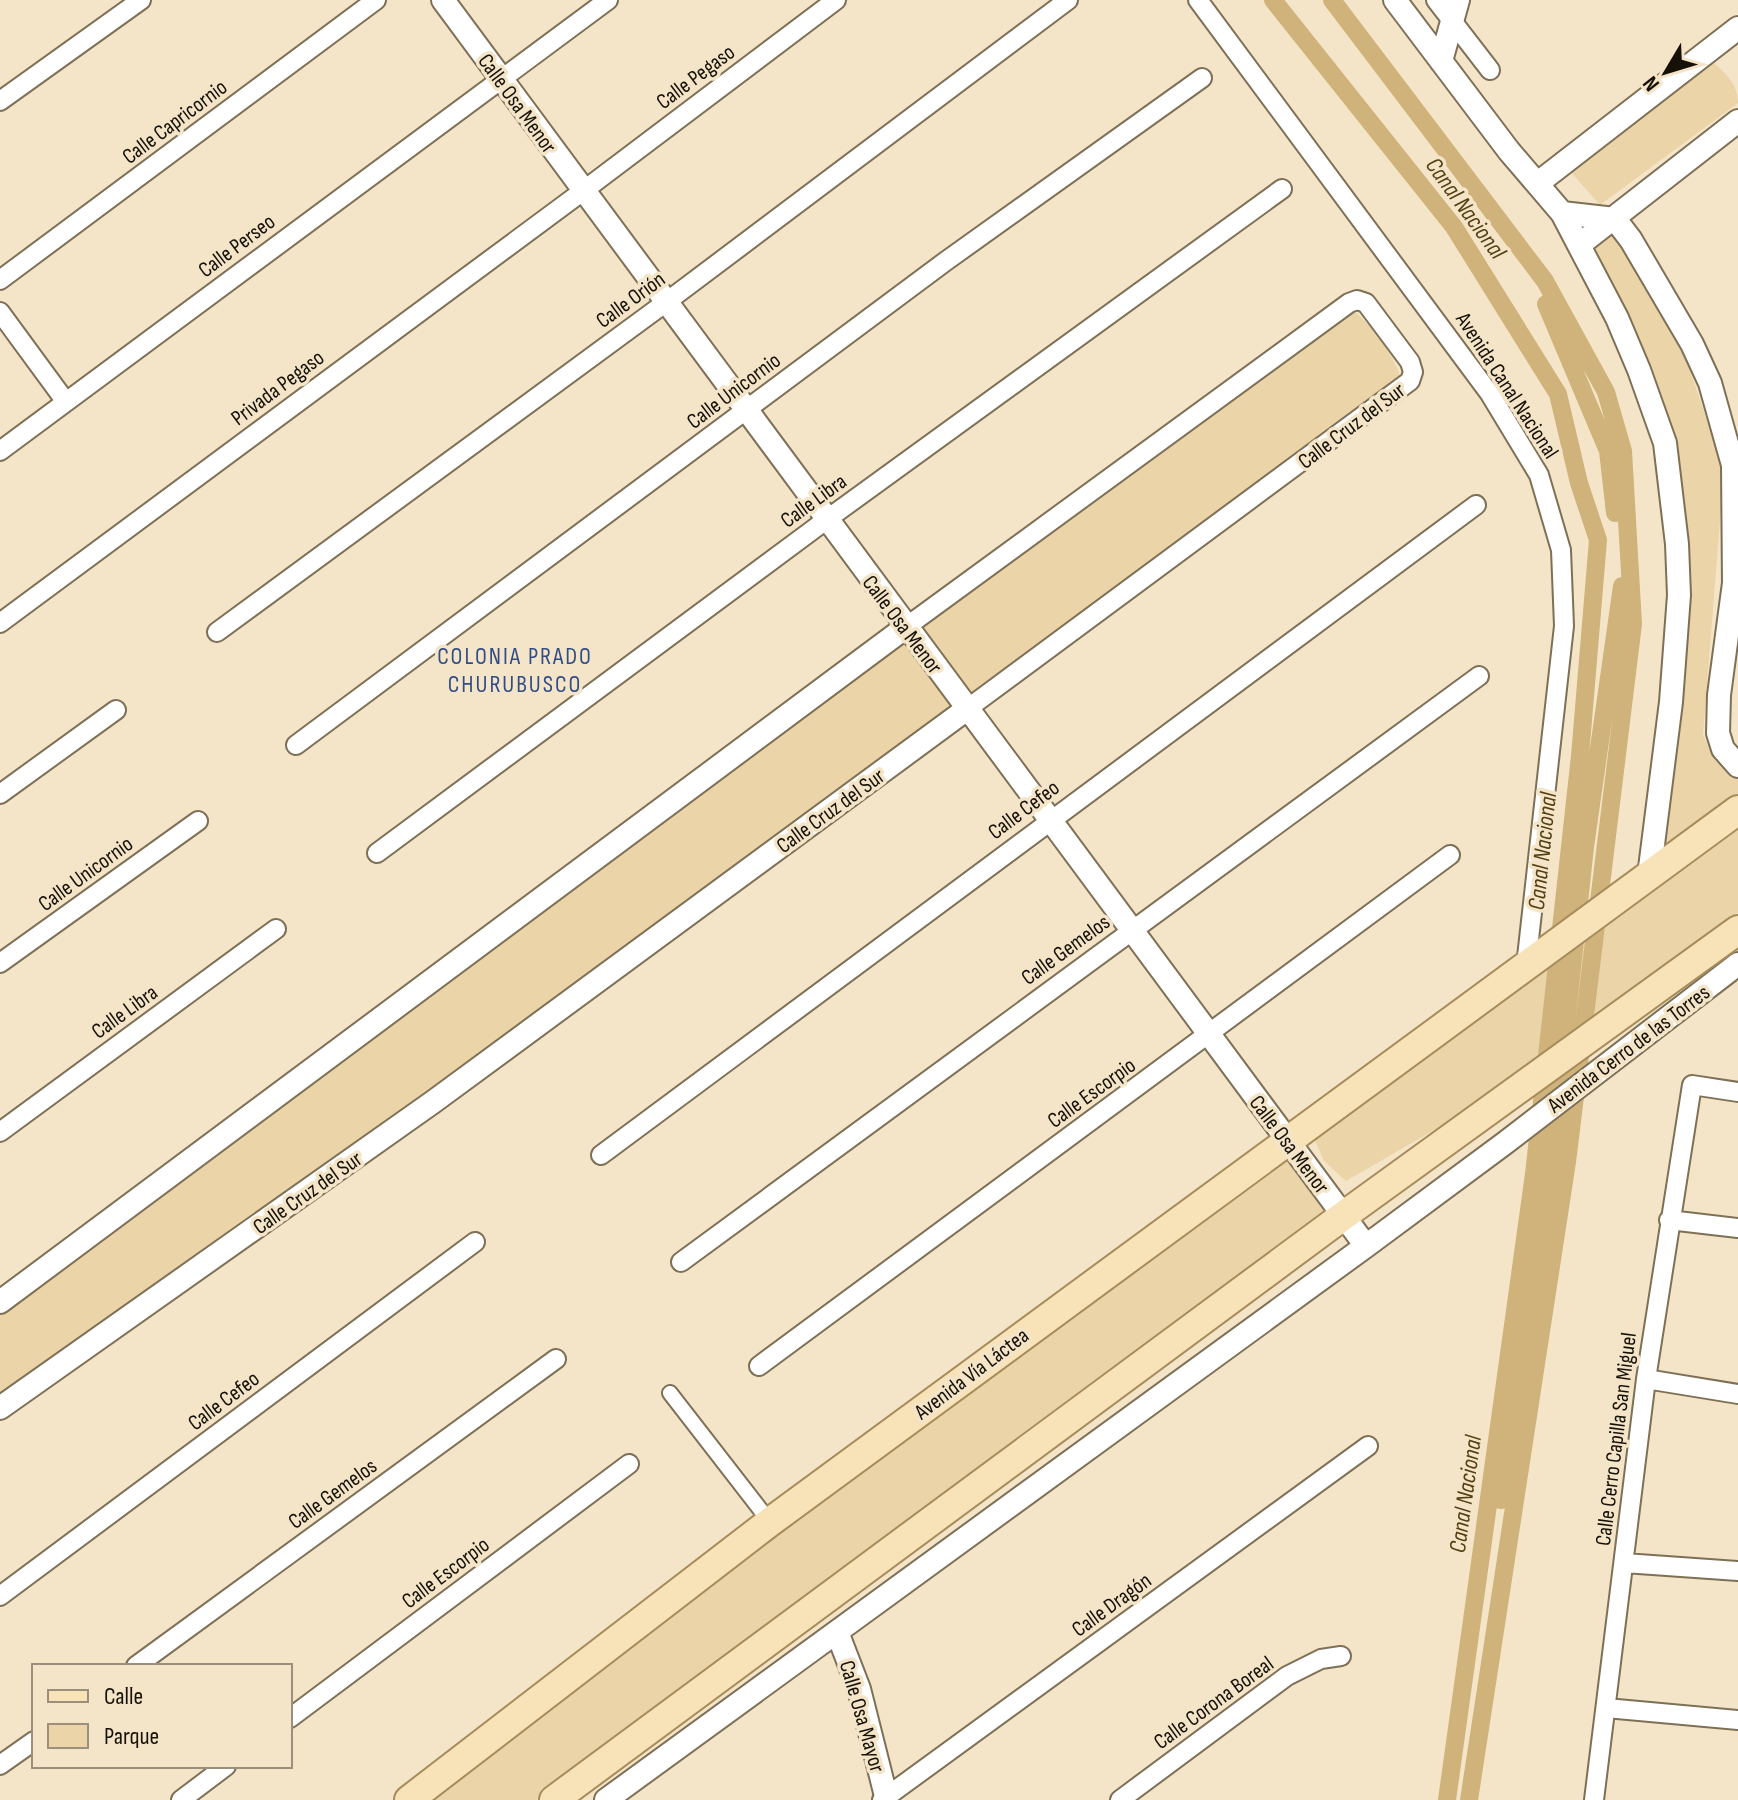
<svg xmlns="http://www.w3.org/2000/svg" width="1738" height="1800" viewBox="0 0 1738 1800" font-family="'Sofia Sans Condensed',sans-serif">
  <rect width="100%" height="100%" fill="#f4e5c8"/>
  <path fill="#ebd4a7" d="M1713,62C1726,74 1738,84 1738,103L1600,205L1569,170Z
    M1612,231L1629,249L1683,350L1724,470L1703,735C1712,754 1720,765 1738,776V799L1665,851L1684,582L1669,439L1614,291L1593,242Z
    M1350,309C1366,316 1400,363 1401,381L988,688L0,1402V1310Z
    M1738,828V913L1467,1111L1346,1181L1324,1161L1312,1134Z
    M1279,1150L1327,1214L536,1800H416Z"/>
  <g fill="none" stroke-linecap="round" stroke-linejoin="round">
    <path stroke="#d0b37b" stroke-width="18" d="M1273,0L1454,227L1558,394L1579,483L1598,540L1580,756L1534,1174L1447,1800
      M1332,0L1545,281L1606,392L1623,451L1633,624L1567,1162L1469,1800
      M1546,304L1608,451L1615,513
      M1501,1500L1555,1125L1585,847L1622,586"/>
    <g stroke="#7e7056" stroke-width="18">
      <path id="pedestrian" d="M670,1393L770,1522"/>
    </g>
    <g stroke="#7e7056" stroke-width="22">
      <path id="minor" d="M1198,0L1490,394L1539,475L1561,550L1564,626L1526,966
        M1436,0L1490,70
        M0,101L141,0
        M0,280L376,0
        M0,312L66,402
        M0,451L608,0
        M0,623L583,191L836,0
        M906,627L1349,303L1357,300L1366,303L1410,362L1413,372L1410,381L967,709
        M217,632L665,303L1068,0
        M296,745L946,261L1202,78
        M0,794L116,710
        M377,853L826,520L1282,189
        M0,963L198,821
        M0,1132L276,929
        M601,1155L1476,505
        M1669,1220L1738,1228
        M681,1262L1479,676
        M759,1366L1450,855
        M1646,1379L1738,1394
        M1624,1563L1738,1571
        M0,1596L475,1242
        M136,1666L556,1359
        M1606,1708L1738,1720
        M290,1718L629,1464
        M0,1765L34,1741
        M181,1800L226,1766
        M882,1800L1368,1446
        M1120,1800L1287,1676L1321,1659L1341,1656
        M1594,1800L1646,1379L1692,1085L1738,1092"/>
    </g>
    <g stroke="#7e7056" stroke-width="26">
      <path id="tertiary" d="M443,0L1366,1246
        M1395,0L1509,151L1562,213L1617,318L1639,370L1665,443L1677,544L1679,595L1671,702L1649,876
        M1441,61L1458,0
        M1538,183L1738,28
        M1562,213L1615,219L1631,240L1692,344L1710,383L1733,465L1734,583L1719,695L1718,733L1723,749L1738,766
        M1579,245L1738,121
        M0,1302L906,627
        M0,1408L433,1102L967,709
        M837,1632L859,1689L887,1800
        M606,1800L1366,1246L1505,1143L1738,964"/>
    </g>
    <g stroke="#a68c5b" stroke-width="32">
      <path id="primary" d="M409,1800L770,1522L1738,810
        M554,1800L1343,1216L1738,930"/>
    </g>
    <use href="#pedestrian" stroke="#fff" stroke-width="14"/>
    <use href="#minor" stroke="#fff" stroke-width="18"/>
    <use href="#tertiary" stroke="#fff" stroke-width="22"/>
    <use href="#primary" stroke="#f8e2b8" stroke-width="28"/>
  </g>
  <g text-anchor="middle" stroke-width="7" stroke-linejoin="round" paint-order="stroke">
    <g font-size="22" fill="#161107" stroke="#f4e5c8">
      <text transform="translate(695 76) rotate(-37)" y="8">Calle Pegaso</text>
      <text transform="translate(518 103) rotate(54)" y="8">Calle Osa Menor</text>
      <text transform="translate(174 121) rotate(-37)" y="8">Calle Capricornio</text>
      <text transform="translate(236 245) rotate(-37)" y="8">Calle Perseo</text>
      <text transform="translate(630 299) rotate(-36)" y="8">Calle Orión</text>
      <text transform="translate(1508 385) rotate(57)" y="8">Avenida Canal Nacional</text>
      <text transform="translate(277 387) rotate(-37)" y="8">Privada Pegaso</text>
      <text transform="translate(733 390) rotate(-37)" y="8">Calle Unicornio</text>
      <text transform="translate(1351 425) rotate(-37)" y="8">Calle Cruz del Sur</text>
      <text transform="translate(813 500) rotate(-36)" y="8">Calle Libra</text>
      <text transform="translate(903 624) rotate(53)" y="8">Calle Osa Menor</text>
      <text transform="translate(1023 809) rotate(-37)" y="8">Calle Cefeo</text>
      <text transform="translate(830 810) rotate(-36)" y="8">Calle Cruz del Sur</text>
      <text transform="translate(85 873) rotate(-36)" y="8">Calle Unicornio</text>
      <text transform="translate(1065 949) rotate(-36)" y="8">Calle Gemelos</text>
      <text transform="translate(124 1011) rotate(-36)" y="8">Calle Libra</text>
      <text transform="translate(1628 1048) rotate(-37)" y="8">Avenida Cerro de las Torres</text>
      <text transform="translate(1091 1092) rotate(-36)" y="8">Calle Escorpio</text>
      <text transform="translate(1290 1144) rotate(53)" y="8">Calle Osa Menor</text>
      <text transform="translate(307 1192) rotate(-35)" y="8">Calle Cruz del Sur</text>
      <text transform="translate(971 1373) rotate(-37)" y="8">Avenida Vía Láctea</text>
      <text transform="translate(223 1400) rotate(-37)" y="8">Calle Cefeo</text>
      <text transform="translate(1615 1439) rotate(-83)" y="8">Calle Cerro Capilla San Miguel</text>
      <text transform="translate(332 1493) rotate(-36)" y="8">Calle Gemelos</text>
      <text transform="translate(445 1572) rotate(-37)" y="8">Calle Escorpio</text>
      <text transform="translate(1111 1604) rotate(-36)" y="8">Calle Dragón</text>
      <text transform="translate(1213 1702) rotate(-36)" y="8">Calle Corona Boreal</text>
      <text transform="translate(863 1716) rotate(74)" y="8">Calle Osa Mayor</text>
    </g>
    <g font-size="24" font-style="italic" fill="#544013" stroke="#f4e5c8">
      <text transform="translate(1466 208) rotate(54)" y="8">Canal Nacional</text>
      <text transform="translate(1542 851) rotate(-84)" y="8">Canal Nacional</text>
      <text transform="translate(1465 1494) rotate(-82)" y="8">Canal Nacional</text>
    </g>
    <g font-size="24" letter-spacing="2" fill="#324d86" stroke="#f4e5c8">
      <text x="515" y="664">COLONIA PRADO<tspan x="515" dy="28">CHURUBUSCO</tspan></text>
    </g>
  </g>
  <rect x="32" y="1664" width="260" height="104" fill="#f4e5c8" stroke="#9b907b" stroke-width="2"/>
  <rect x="48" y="1690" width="40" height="12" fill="#f8e2b8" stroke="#9b907b" stroke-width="2"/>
  <text x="104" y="1704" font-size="24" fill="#161107">Calle</text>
  <rect x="48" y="1724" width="40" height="24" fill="#ebd4a7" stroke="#9b907b" stroke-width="2"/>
  <text x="104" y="1744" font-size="24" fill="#161107">Parque</text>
  <g transform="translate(1666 72) rotate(232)" stroke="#f4e5c8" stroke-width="6" paint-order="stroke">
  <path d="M0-6L14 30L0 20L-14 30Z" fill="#161107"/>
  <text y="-12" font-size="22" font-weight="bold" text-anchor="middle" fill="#161107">N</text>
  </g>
</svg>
